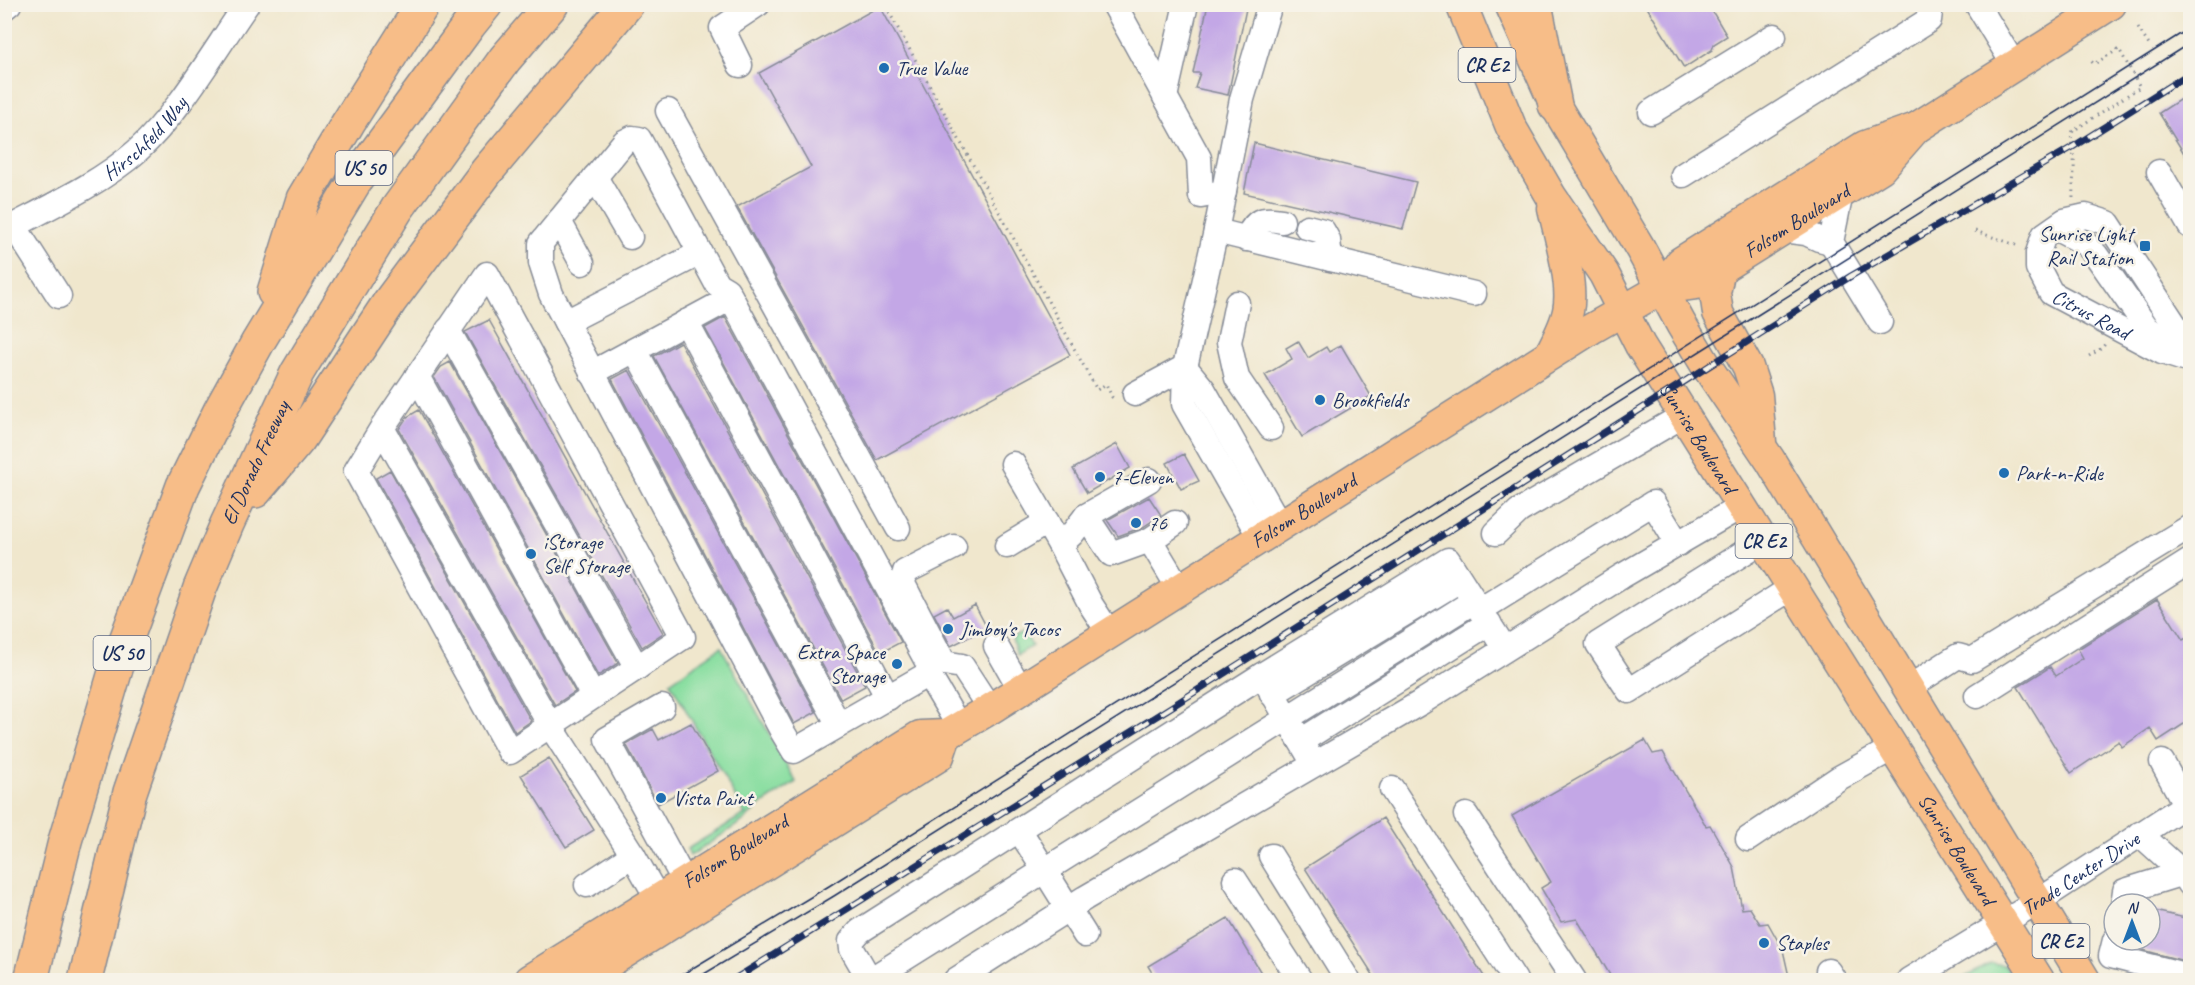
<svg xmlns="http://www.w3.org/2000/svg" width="2195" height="985" viewBox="0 0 2195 985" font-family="Caveat,sans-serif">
  <rect width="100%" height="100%" fill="#f7f3e8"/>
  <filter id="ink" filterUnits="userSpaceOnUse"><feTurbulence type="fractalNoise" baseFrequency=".0167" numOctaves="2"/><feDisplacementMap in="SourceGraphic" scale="12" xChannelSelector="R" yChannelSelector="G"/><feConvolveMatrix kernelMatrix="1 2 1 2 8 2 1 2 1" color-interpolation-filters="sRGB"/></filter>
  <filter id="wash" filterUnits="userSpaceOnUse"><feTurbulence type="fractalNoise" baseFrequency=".008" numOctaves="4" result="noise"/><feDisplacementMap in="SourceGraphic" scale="24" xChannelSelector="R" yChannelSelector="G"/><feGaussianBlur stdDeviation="1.35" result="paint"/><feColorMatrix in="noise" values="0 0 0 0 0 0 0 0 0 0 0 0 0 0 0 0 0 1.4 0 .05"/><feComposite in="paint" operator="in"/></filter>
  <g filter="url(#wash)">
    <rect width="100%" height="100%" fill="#f0e7cd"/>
    <path fill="#89dea0" stroke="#52867f" stroke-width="1.5" d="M1024,632L1032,646L1017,655L1012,638Z
      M721,647L796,782L756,808L746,819L690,856L687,849L745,814L670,682Z
      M1991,963L2004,965L2016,980H1960Z"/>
    <g id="blocks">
      <path fill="#c3a7e6" d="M1208,4H1247L1228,95L1195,88L1200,73H1193Z
        M1645,4H1708L1727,36L1714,44L1712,50L1684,68Z
        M880,6L1070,355L877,460L737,207L811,167L759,73Z
        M2190,93V163L2159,113Z
        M1254,143L1416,182L1403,229L1244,193Z
        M725,317L901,642L880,653L705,328Z
        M489,320L663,633L642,647L465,332Z
        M1298,341L1308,358L1326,347L1329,352L1341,345L1371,396L1302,437L1265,375L1292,359L1286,348Z
        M680,342L865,686L841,699L654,356Z
        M450,362L618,663L598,676L434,377L441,367Z
        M629,370L816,712L794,724L612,379Z
        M419,410L575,692L555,705L399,429L407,417Z
        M1117,444L1130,468L1087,493L1073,469Z
        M1184,454L1199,481L1181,489L1167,463Z
        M390,470L531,721L515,732L376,478Z
        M1149,497L1161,515L1143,527L1118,536L1107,520Z
        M2157,599L2183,640L2190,636V720L2158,741L2150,728L2122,747L2119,741L2071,773L2018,687L2050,667L2056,676L2083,658L2078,649Z
        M975,605L987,628L951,646L934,614L947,607L953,617Z
        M691,723L718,771L658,804L626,744L653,729L659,740Z
        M1645,740L1653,754L1663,752L1706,826L1710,825L1734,867L1742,909L1750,908L1760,924L1768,923L1783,950L1790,981H1626L1622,975L1611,977L1577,919L1561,922L1541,888L1551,882L1512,816Z
        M549,758L594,830L566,847L521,775Z
        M1383,818L1487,981H1377L1305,868Z
        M2150,910L2190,919V953L2188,962L2128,946L2129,940H2150Z
        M1228,918L1266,981H1157L1148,966Z"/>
    </g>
  </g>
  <g filter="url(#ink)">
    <use href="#blocks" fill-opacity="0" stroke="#868b96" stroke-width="1.5"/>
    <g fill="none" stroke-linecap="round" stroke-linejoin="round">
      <g stroke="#868b96" stroke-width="27">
        <g id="minor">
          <path d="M1114,4L1199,158L1201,196L1224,192"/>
          <path d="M1977,4L2014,65"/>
          <path d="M4,8L9,4"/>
          <path d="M740,65L722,28L758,4"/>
          <path d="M1165,97L1186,4"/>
          <path d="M668,111L898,528"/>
          <path d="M1651,112L1774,36"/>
          <path d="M2159,172L2190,226"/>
          <path d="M1683,175L1929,20L1931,4"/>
          <path d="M595,177L630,237"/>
          <path d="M1841,193L1831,242L1880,322"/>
          <path d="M559,221L582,263"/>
          <path d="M14,226L59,296"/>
          <path d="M1307,227L1323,231L1328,240L1330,259"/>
          <path d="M2055,228L2086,244L2096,255L2147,328L2166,342"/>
          <path d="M1782,230L1806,233L1819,239L1831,242"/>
          <path id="s1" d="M4,231C47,208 101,183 137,151C179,113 214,51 247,4"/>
          <path d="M1216,231L1474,294"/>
          <path d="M1246,239C1256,220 1261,217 1282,221"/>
          <path d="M1237,303L1229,342L1237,378L1271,428"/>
          <path d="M566,322L700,253"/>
          <path d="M686,322L888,698"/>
          <path d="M448,330L637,668"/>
          <path id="s2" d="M2190,348L2108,223L2086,216L2064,221L2044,235L2038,253V268L2051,293L2162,352L2190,361"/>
          <path d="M635,350L839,725"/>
          <path d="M1185,367L1203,389L1281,527"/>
          <path d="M592,373L731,298"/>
          <path d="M417,376L593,696"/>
          <path d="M1135,394L1185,367"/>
          <path d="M382,428L356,471L510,752L683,637L487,274L382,428L550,725L633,855L658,899"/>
          <path d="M1013,464L1060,545L1091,605L1110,634"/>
          <path d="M1086,516L1111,554L1150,540"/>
          <path d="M1175,523L1150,540L1180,590"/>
          <path d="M1496,533L1519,511L1684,415"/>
          <path d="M1261,539L1184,404L1185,367L1216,231L1242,99L1270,4"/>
          <path d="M1764,540L1598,644L1629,691L1793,587"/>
          <path d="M1060,545L1072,534L1086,516L1149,480"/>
          <path d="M1007,546L1047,522"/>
          <path d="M954,547L905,572L903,584L944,663L962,666L990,709"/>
          <path d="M1480,610L1653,503L1678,544"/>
          <path d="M996,646L1021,690"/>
          <path d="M928,674L929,665L727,290L717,284L639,139L632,138L624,142L541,243V263L551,294L782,731L794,751L928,674L960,728"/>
          <path d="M1262,675L1448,560L1505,649"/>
          <path d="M1908,688L1958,656L1972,660L2190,527"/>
          <path d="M1272,694L1460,580"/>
          <path d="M1977,696L2190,561"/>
          <path d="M662,707L607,739L685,882"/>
          <path d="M1301,741L1489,623"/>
          <path d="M2162,762L2190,813"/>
          <path d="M1392,789L1515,980"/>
          <path d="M1466,815L1574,980"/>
          <path d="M1020,831L1085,935"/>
          <path d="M2140,834L2183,873L2190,884"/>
          <path d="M1748,839L1839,778L1893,748"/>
          <path d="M1271,856L1348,980"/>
          <path d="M1235,880L1300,980"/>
          <path d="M587,885L633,855"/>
          <path d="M2123,904L2125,891L2183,873"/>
          <path d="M2115,940L2111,956L2181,974"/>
          <path d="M1828,971L1834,980"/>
          <path d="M870,980C1072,855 1272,726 1474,601"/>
          <path d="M870,980L852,949L851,941L860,931L1262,675L1314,764"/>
          <path d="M956,980L1085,898L1420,703L1622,576L1742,506"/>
          <path id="s3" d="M1909,980L2037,902L2190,802"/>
        </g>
      </g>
      <g stroke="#868b96" stroke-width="33">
        <g id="major">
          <path id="s4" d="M1461,4L1511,127L1551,196L1604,274L1640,345L2039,980"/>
          <path d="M1510,4L1555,105L1640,248L1681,324L1707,367L1770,460L2085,980"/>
          <path d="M1720,269L1715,293L1718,313L1748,367L1757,395L1761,442"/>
          <path d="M1661,289L1681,262L1865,146L1916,128L2111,4"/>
          <path d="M1550,354C1557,340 1565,326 1568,311C1574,284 1559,235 1553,208"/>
          <path id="s5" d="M529,980L920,736L946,735L990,709L1591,329L1661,289L1697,284L1720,269L1881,168L1916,128"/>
          <path d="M581,980L939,756L946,735"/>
        </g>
      </g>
      <g stroke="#868b96" stroke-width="36">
        <g id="highway">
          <path d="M1535,4L1555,105"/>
          <path d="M274,292L303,199L348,123L423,4"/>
          <path d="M255,491L299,439L390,301L487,171L627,4"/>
          <path d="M31,980L65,841L118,662L183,486L220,411L258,342L357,178L469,25L486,4"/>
          <path id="s6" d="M85,980L130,792L200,588L227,524L297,373L397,209L505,59L552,4"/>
        </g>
      </g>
      <path stroke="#868b96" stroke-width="3" stroke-dasharray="1.5 4.5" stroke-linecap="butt" d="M889,12L1097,390L1106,384L1112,397L1116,400
        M2138,28L2151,48
        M2073,198C2072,185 2075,172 2074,159C2073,148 2069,142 2073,131L2140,87L2119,49L2094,64L2091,61
        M1975,231L2019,246
        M2089,356L2102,348L2105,344"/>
      <use href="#minor" stroke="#fff" stroke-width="24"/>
      <use href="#major" stroke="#f7bd88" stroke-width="30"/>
      <use href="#highway" stroke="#f7bd88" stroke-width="33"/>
      <path stroke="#1b2f5e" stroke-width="1.5" d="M673,980L829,886L2190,28
        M694,980L834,896L2190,43"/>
      <g stroke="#1b2f5e" stroke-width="7">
        <path id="rail" d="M733,980L1171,707L1851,276L2071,148L2190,73"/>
      </g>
      <use href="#rail" stroke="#f7f3e8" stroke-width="4.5" stroke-dasharray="14" stroke-linecap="butt"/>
    </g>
  </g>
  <g fill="#1f6fb2" stroke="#f7f3e8" stroke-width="2">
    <circle cx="884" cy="68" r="6"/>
    <rect x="2139" y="240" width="12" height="12" rx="3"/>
    <circle cx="1320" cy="400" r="6"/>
    <circle cx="2004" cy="473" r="6"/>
    <circle cx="1100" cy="477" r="6"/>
    <circle cx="1136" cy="523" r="6"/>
    <circle cx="531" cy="554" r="6"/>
    <circle cx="948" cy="629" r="6"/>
    <circle cx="897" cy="664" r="6"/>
    <circle cx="661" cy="798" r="6"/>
    <circle cx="1764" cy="943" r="6"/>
  </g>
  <g text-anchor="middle" stroke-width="5" stroke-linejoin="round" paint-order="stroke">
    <g fill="#f7f3e8" stroke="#5d6a87" stroke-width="1.5">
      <rect x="1458.5" y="48" width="57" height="34" rx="4.5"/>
      <rect x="335.5" y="151" width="57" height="34" rx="4.5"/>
      <rect x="1735.5" y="524" width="57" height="34" rx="4.5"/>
      <rect x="93.5" y="636" width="57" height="34" rx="4.5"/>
      <rect x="2032.5" y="924" width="57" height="34" rx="4.5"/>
    </g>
    <g font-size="20" font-weight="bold" fill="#1b2f5e">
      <text x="1487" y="72">CR E2</text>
      <text x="364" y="175">US 50</text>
      <text x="1764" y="548">CR E2</text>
      <text x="122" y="660">US 50</text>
      <text x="2061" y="948">CR E2</text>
    </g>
    <g font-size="21" fill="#1b2f5e" stroke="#f7f3e8" text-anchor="start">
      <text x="896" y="75">True Value</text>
      <text x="2133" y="241" text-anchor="end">Sunrise Light<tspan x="2133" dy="24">Rail Station</tspan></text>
      <text x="1332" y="407">Brookfields</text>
      <text x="2016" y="480">Park-n-Ride</text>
      <text x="1112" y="484">7-Eleven</text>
      <text x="1148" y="530">76</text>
      <text x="543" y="549">iStorage<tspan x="543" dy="24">Self Storage</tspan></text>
      <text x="960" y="636">Jimboy's Tacos</text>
      <text x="885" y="659" text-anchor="end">Extra Space<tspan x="885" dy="24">Storage</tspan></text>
      <text x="673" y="805">Vista Paint</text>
      <text x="1776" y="950">Staples</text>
    </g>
    <g font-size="21" fill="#1b2f5e" stroke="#f7f3e8">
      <text dy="7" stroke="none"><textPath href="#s1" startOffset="170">Hirschfeld Way</textPath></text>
      <text dy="7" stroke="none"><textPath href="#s5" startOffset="1484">Folsom Boulevard</textPath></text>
      <text dy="7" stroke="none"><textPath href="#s2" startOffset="327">Citrus Road</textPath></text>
      <text dy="7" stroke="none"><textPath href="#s4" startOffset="496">Sunrise Boulevard</textPath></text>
      <text dy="7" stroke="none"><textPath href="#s6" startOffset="546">El Dorado Freeway</textPath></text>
      <text dy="7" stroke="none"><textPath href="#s5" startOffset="909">Folsom Boulevard</textPath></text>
      <text dy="7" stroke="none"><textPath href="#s4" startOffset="982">Sunrise Boulevard</textPath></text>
      <text dy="7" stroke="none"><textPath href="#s5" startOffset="243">Folsom Boulevard</textPath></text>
      <text dy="7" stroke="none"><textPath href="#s3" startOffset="202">Trade Center Drive</textPath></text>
    </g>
  </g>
  <rect width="2195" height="985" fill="none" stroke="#f7f3e8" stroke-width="24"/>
  <g transform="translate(2132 922)"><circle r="28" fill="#f7f3e8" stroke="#9fa5b1" stroke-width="1.5"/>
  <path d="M0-4.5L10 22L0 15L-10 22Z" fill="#1f6fb2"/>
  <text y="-9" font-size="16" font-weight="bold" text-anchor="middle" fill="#1b2f5e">N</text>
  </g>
</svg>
